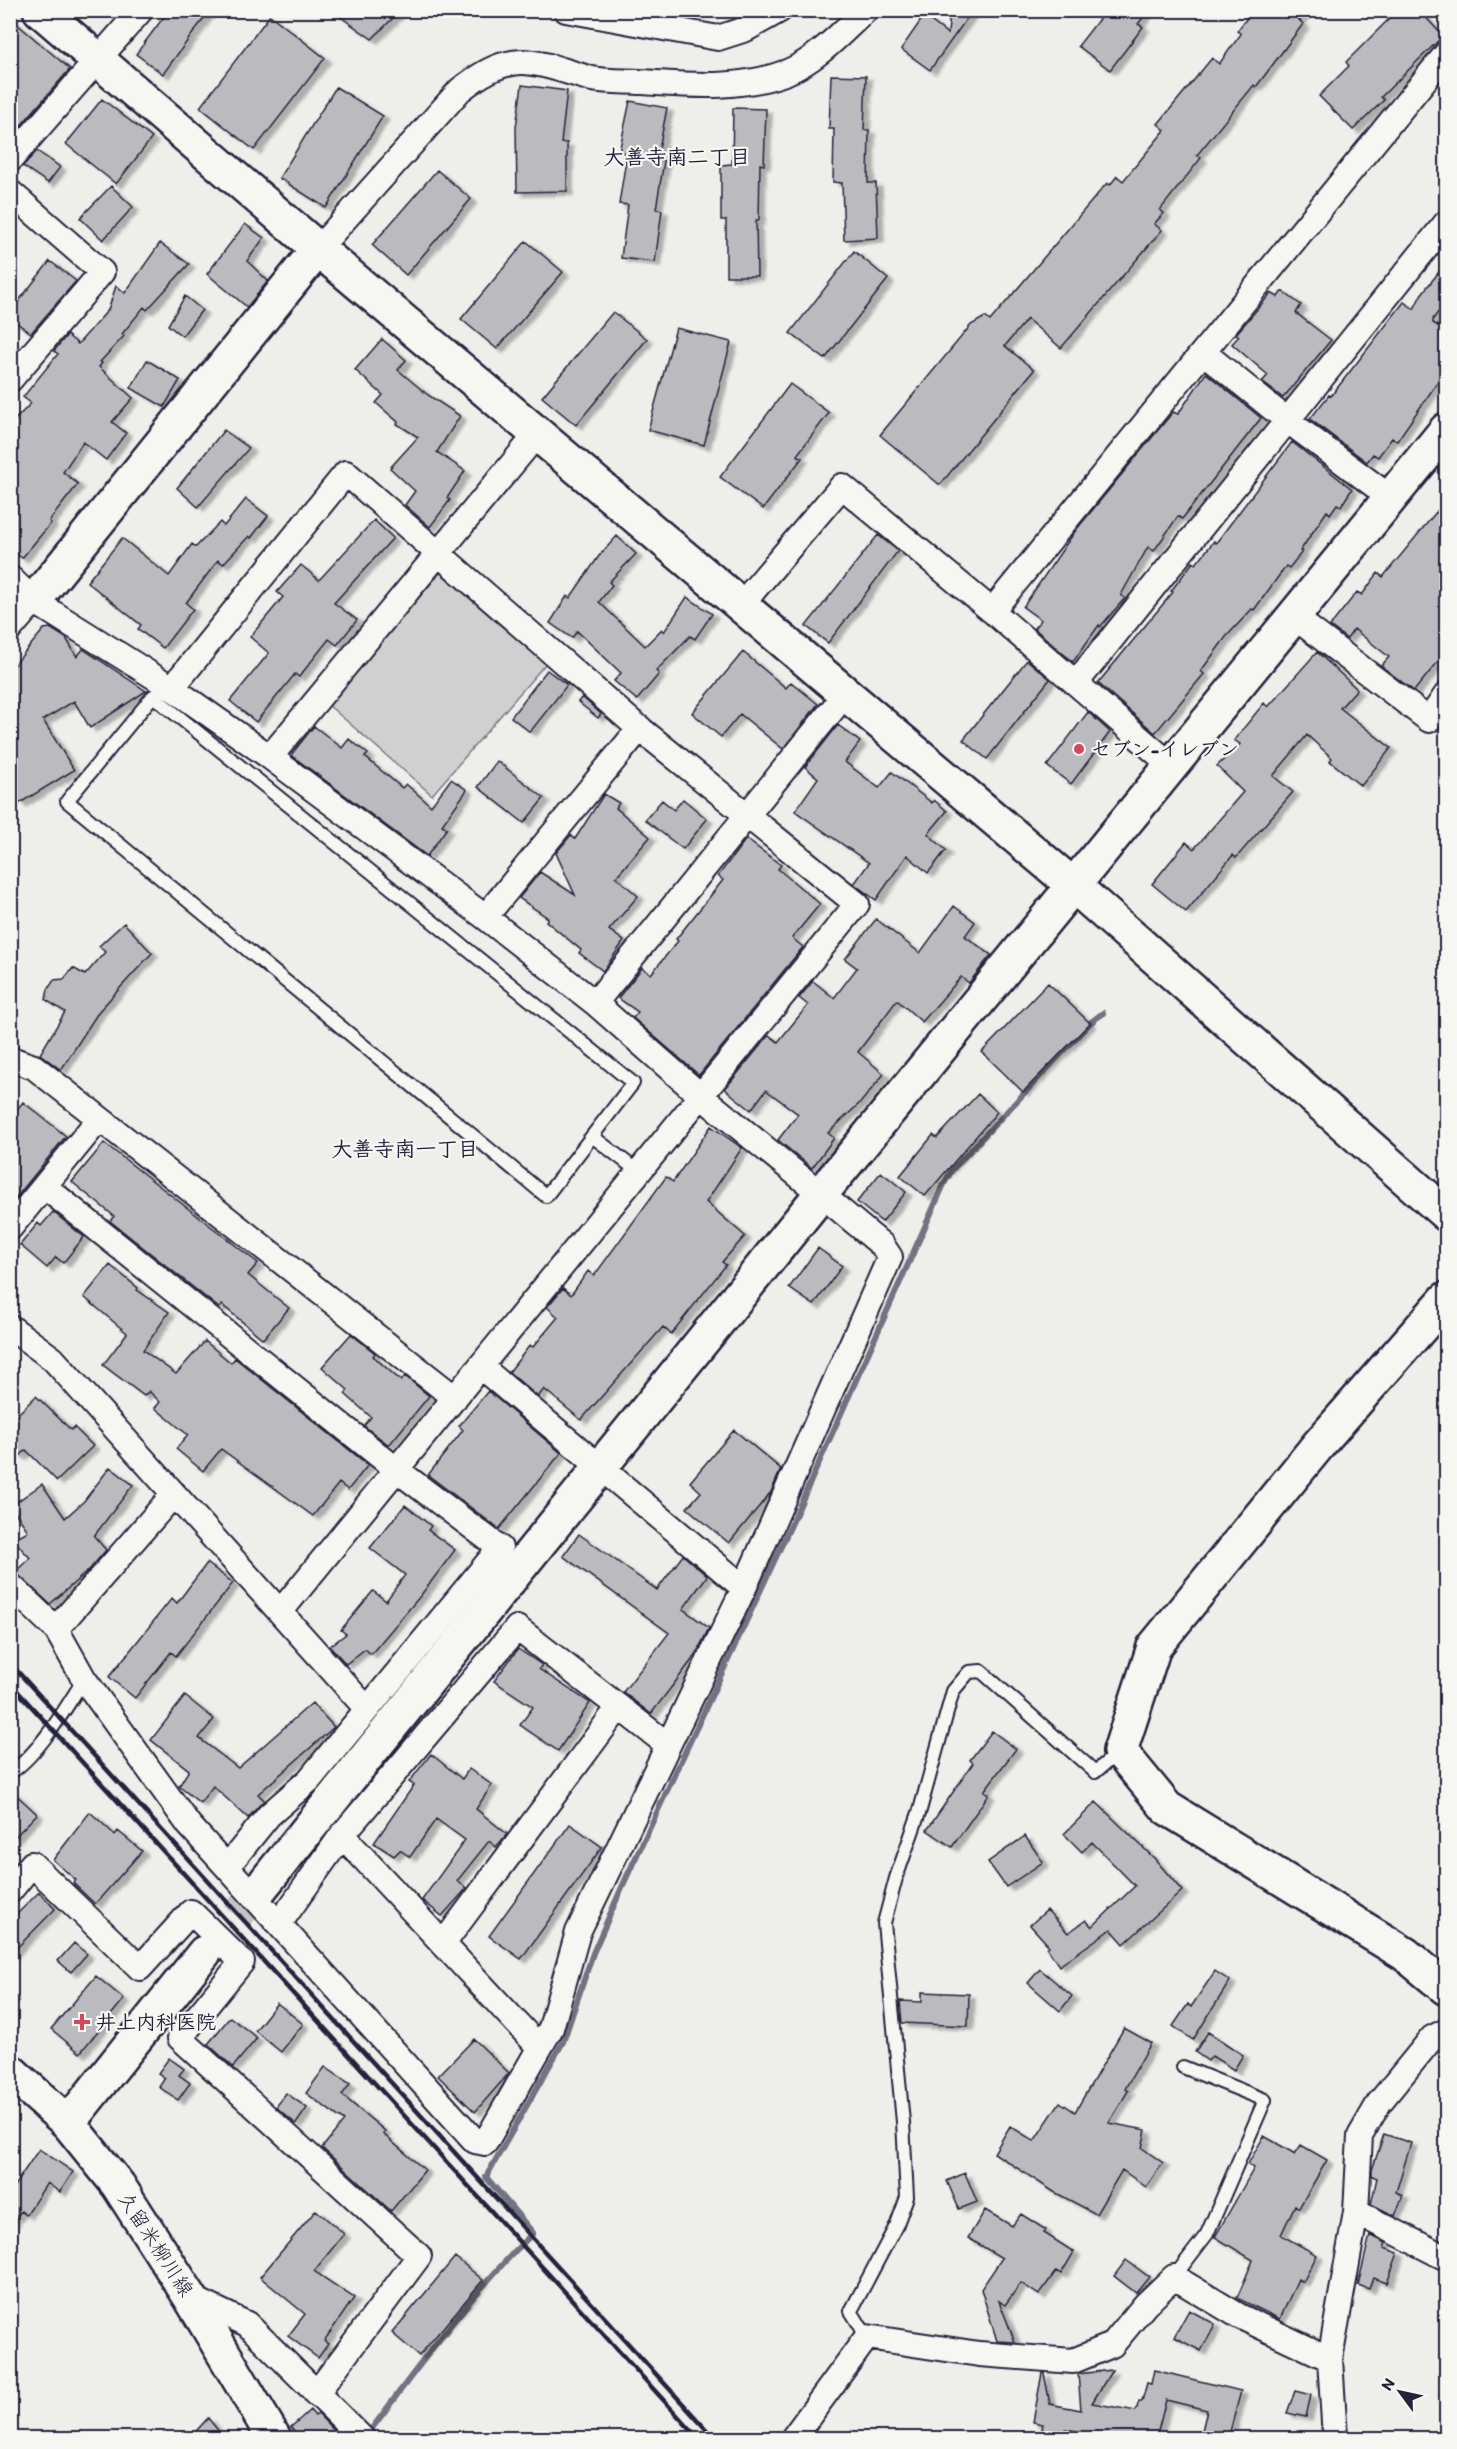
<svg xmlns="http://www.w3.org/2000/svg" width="1457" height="2449" viewBox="0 0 1457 2449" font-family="Itim,'Klee One',sans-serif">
  <defs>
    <filter id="shadow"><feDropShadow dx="6" dy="4" stdDeviation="1.5" flood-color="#0004"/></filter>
  </defs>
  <rect width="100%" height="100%" fill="#eeeeeb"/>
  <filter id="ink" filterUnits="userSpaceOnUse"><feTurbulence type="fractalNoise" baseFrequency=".0167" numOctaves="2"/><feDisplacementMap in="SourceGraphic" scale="12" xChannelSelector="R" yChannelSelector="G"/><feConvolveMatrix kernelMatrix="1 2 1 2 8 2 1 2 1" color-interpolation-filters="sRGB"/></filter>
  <g filter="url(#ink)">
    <path fill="#d0d0d1" stroke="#797986" stroke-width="1.5" d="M441,572L546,663L432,795L327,704Z"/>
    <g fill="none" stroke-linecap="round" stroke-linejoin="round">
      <path stroke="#727281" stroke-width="6" d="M367,2435C419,2366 470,2294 533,2233L486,2177L563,2042L593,1953L623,1885L791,1525L945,1182L952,1170L1090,1023L1103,1013"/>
    </g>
    <path fill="#bbbbbf" stroke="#22223b" stroke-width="1.5" filter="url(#shadow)" d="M169,10H210L163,74L136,54Z
      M331,10H401L372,39Z
      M950,10H973L930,70L901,49L924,16L948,34Z
      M1106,10H1149L1138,24L1143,27L1110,70L1078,46Z
      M1253,10H1306L1299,20L1303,24L1256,87L1254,85L1197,155L1201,158L1160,210L1164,213L1154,224L1162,230L1061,348L1027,319L1005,346L1034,370L940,485L880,435L971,325L985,317L990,321L1107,183L1110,185L1117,176L1123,181L1165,130L1158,124L1212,58L1219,64L1241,34L1237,31Z
      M1398,10H1419L1443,36L1381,97L1384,100L1353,130L1319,96L1349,66L1346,62Z
      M270,15L325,58L254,150L200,107Z
      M10,18L70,69L10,138Z
      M831,75L866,76L864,130H869L868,183H876L878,238L844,240L842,183L833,182L834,129H829Z
      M522,85L567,91L561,143H567V191L517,192L516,127Z
      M336,87L383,116L326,208L279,178Z
      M102,99L152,138L116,184L66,144Z
      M630,101L667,108L657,159L664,161L656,209L662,210L655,262L621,258L628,205L619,204L627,153L619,152Z
      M733,108L766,109L764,165L760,164L759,220H756L757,276H726V220H721V165L732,164Z
      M37,151L60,167L48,183L23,166Z
      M437,170L471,199L406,275L372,245Z
      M111,186L133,207L103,240L80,218Z
      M245,224L264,238L247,261L268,281L247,307L207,274Z
      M526,241L563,272L497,349L461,319Z
      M160,243L189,264L147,310L144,307L122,334L124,336L100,362L102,363L99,367L133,398L112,422L126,433L106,460L83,442L63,472L78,484L49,521L51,523L22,558L10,549V425L31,403L23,397L58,354L54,351L67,335L78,344L108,310L116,286L125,293Z
      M854,251L888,279L825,359L790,333Z
      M50,261L76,281L31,333L10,318V312Z
      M1446,263V302L1433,319V323L1446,331V370L1397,441L1392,438L1378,457L1373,454L1367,462L1310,419L1329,395L1331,396L1404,302L1414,309L1421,295Z
      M1282,291L1301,305L1296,313L1331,340L1283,398L1262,382L1268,375L1232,344L1239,336L1236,334L1271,293L1278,297Z
      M185,296L202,310L182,336L168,325Z
      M613,312L647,339L576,425L542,397Z
      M676,328L731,342L704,445L648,430Z
      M382,339L406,360L398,370L428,395L460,416L437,452L465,471L447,498L450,500L430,527L405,505L415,491L390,468L418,437L397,424L398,422L376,403L383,395L355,370Z
      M147,360L180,380L164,407L131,388Z
      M1206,373L1261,418L1182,519L1178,516L1154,551L1148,547L1121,595L1125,598L1100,627L1099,625L1073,662L1034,628L1041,620L1023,607L1076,530L1173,412L1178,414Z
      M790,384L829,413L797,455L802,458L763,509L720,477Z
      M224,430L249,448L198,507L177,488Z
      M1292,442L1352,489L1341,506L1337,504L1330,514L1327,511L1300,551L1302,552L1289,568L1286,566L1254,610L1252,609L1226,637L1201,671L1204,674L1155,733L1098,683L1173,592L1171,591L1193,562L1196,564L1214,541L1216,543Z
      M246,499L268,516L251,538L249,536L223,564L218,560L186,603L193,609L163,648L138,629L141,625L87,582L122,538L169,576L192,544L196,547L220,522L224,526Z
      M1446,500V652L1414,691L1381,666L1389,657L1354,629L1347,639L1330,626L1357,592L1362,595L1378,573L1383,577Z
      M374,520L393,538L334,603L357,620L337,645L329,639L299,677L295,674L256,722L230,701L269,653L250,637L283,597L277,592L301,565L319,580Z
      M878,535L898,551L828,643L806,626Z
      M617,536L636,554L609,582L612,585L599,602L645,646L662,629L664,632L687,597L712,614L695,639L690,636L656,671L659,674L637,700L614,681L621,673L577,631L572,638L550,623L567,596L570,598L599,556Z
      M50,628L66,638L77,657L83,649L146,691L90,728L74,701L43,720L74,770L20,803L10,787V670L44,629Z
      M743,652L786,688L791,682L818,704L783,749L740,714L721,737L692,713Z
      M1317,652L1357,689L1340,708L1391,748L1361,786L1330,761L1332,758L1307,735L1273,776L1293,792L1236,858L1233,855L1186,912L1152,884L1186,842L1194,849L1243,792L1217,766L1240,744L1234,740L1264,703L1268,707Z
      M1027,660L1050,679L987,759L963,740Z
      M547,670L567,685L530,732L511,717Z
      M582,697L601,714L598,718L578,702Z
      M1088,712L1110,732L1071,784L1047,766Z
      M838,725L860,742L845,762L879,788L892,772L932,803L934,800L947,811L928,834L946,850L928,873L907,855L876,900L854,884L869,863L795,811L818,778L805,767Z
      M314,726L342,748L349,739L368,754L365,757L402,788L406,784L431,806L451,779L467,790L442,825L447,828L427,856L291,755Z
      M497,761L544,798L524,823L478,787Z
      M604,794L619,803L616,808L650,837L616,877L638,896L609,930L624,941L603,971L579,953L581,950L546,921L548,918L519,898L540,872L575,895L556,853L571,835L575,839Z
      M683,799L707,819L683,849L645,820L662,800L674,810Z
      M746,839L781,865L778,869L820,904L792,938L803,947L699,1075L633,1018L638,1012L618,998L642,968L651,974L678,941L676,939L723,880L718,876Z
      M954,906L975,922L965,936L991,955L969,983L961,977L922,1022L897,1000L858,1052L884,1074L861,1102L828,1133L834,1138L812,1168L778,1140L798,1114L766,1090L751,1110L725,1089L769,1035L778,1042L808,1005L799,998L813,981L834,998L857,968L845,959L876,919L920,953Z
      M124,923L152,953L99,1011L61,1070L40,1054L65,1012L46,1000L48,989L54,980L64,979L73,968L85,975L105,952L99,946Z
      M1048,983L1090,1023L1023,1092L982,1052Z
      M978,1094L997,1112L925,1196L900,1176L933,1135L937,1138Z
      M23,1102L66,1136L10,1205V1118Z
      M711,1126L742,1148L706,1202L745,1236L722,1262L726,1265L671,1334L663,1327L581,1420L544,1389L538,1397L509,1372L530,1345L533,1347L558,1317L547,1307L563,1288L571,1295L588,1271L594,1276L666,1177L673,1182Z
      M104,1143L258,1263L248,1275L289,1308L263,1339L222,1305L219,1308L110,1221L114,1216L72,1182Z
      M881,1172L906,1192L882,1222L857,1202Z
      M53,1212L84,1237L63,1263L56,1257L47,1268L20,1245L38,1223L41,1226Z
      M818,1248L842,1266L814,1305L789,1288Z
      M110,1265L138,1288L137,1290L169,1312L143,1350L176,1374L205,1341L231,1363L235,1358L368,1465L348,1490L339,1483L313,1516L221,1449L203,1471L176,1449L188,1435L155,1408L160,1402L149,1391L144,1396L103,1365L127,1333L84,1297Z
      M351,1334L375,1353L373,1356L401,1381L405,1376L429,1396L389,1445L364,1426L371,1417L345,1394L348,1390L322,1367Z
      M488,1391L561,1453L499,1529L428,1475L463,1430L459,1426Z
      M36,1396L71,1430L74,1427L93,1446L57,1481L26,1450L20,1456L10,1447V1422Z
      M734,1430L781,1469L771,1492L729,1543L687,1508L701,1492L690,1482Z
      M110,1467L133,1485L94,1536L106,1550L90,1569L50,1604L15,1572L30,1558L13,1539L28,1531L11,1506L42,1484L65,1518L84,1501Z
      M405,1505L431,1526L428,1530L455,1550L421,1595L371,1654L365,1649L346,1664L330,1646L346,1634L341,1630L373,1591L386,1601L405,1575L370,1548Z
      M579,1534L657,1590L683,1555L707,1576L683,1609L709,1628L695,1656L651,1714L623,1692L669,1633L563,1556Z
      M207,1563L233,1583L176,1656L171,1652L135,1698L109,1677L172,1598L177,1603Z
      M518,1649L542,1665L539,1669L590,1703L558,1751L520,1725L533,1707L494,1681Z
      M185,1696L214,1719L199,1738L238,1768L312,1703L334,1727L258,1794L264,1800L248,1818L213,1786L200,1803L179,1786L189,1770L151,1740Z
      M992,1731L1016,1749L984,1791L989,1794L952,1847L927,1830L973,1763L970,1760Z
      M431,1754L462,1779L469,1769L492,1785L476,1809L507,1834L496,1847L489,1841L457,1881L467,1888L442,1916L422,1900L465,1840L436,1819L410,1857L400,1850L394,1856L374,1843L414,1785L409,1782Z
      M10,1789L37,1814L10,1842Z
      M1096,1802L1155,1859L1182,1891L1124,1944L1111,1929L1059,1966L1047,1948L1049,1946L1030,1925L1047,1910L1068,1933L1086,1920L1092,1927L1135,1886L1092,1842L1082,1852L1064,1834Z
      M90,1812L115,1835L118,1831L142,1851L95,1904L73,1883L76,1880L53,1860Z
      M570,1824L602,1847L521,1959L489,1936Z
      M1025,1836L1043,1862L1006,1887L988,1862Z
      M39,1892L55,1909L10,1955V1921Z
      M74,1943L87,1954L71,1972L58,1961Z
      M1040,1969L1072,1996L1060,2011L1028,1983Z
      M1215,1971L1230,1981L1193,2040L1173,2026L1188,2004L1191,2007Z
      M96,1976L124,1999L80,2053L51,2029Z
      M922,1992L969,1994L968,2026L902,2023L900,2001L922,2002Z
      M277,2003L303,2024L281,2052L255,2031Z
      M230,2017L257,2038L233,2067L208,2044Z
      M1124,2028L1151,2043L1125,2089L1128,2091L1109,2123L1146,2130L1142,2148L1163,2163L1146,2187L1122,2170L1096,2214L1054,2192L994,2153L1010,2126L1034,2141L1060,2102L1075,2112Z
      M1208,2032L1243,2055L1234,2070L1212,2056L1208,2061L1195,2052Z
      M474,2039L509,2073L475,2112L438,2076Z
      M169,2058L184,2069L179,2075L190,2083L178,2100L159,2087L165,2078L158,2073Z
      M325,2067L350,2084L342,2095L385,2131L383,2134L425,2170L391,2211L322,2148L344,2121L306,2093Z
      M286,2093L307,2108L296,2124L276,2107Z
      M1384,2134L1411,2143L1396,2192L1403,2195L1395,2216L1371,2204L1377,2178L1372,2176V2170Z
      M1264,2136L1295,2154L1301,2145L1327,2160L1299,2208L1295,2205L1281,2235L1317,2255L1303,2282L1298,2279L1280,2319L1237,2298L1253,2260L1215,2237L1254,2168L1248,2164Z
      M39,2149L73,2172L60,2192L47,2183L26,2215L21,2211L10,2225V2192Z
      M965,2173L977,2202L959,2209L947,2181Z
      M316,2210L344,2234L314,2271L354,2298L324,2341L328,2344L318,2358L288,2336L305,2314L260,2277Z
      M985,2210L1012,2226L1021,2214L1046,2230L1044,2233L1074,2252L1061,2274L1056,2271L1039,2295L1021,2283L1005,2305L999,2301L1015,2342L997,2341L981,2289L1002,2258L968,2238Z
      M1370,2235L1386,2243L1384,2248L1398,2253L1387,2283L1373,2278L1369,2289L1358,2285Z
      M455,2257L483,2280L419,2356L392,2333Z
      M1126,2260L1149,2277L1136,2293L1114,2276Z
      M1189,2310L1215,2324L1201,2351L1174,2337Z
      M1112,2370L1092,2403L1136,2411L1139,2401H1142L1147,2383L1151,2384L1154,2370L1241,2391L1228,2439H1200L1207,2410L1166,2400L1156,2439H1123L1066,2429L1064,2439L1041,2435L1043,2424L1033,2422L1042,2373H1044L1050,2404L1081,2410L1078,2374Z
      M1295,2391L1311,2395L1306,2417L1287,2413Z
      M310,2410L315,2416L318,2414L342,2439H301L291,2427Z
      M208,2418L225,2439H189Z"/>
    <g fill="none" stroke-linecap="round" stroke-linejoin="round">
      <path stroke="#c5c5c8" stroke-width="33" stroke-dasharray="33 16" stroke-linecap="butt" d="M204,1953L259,1890"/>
      <g stroke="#22223b" stroke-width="16">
        <path id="lane" d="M153,696L633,1083L546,1196L67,801Z
          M592,1136L639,1172
          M10,1773C39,1754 66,1708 84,1679
          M1174,2277L1207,2234L1265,2100L1183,2067
          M867,2337L851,2311L897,2224L907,2197L903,2122L884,1923L896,1878L920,1810L953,1691L969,1672L981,1671L1095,1772L1119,1752"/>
      </g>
      <g stroke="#22223b" stroke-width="28">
        <path id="street" d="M566,10L718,38L746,29L780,10
          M10,160L141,10
          M10,192L102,272L10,380
          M318,249L460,90C478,76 497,63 521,62C541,61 572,74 592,79C608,82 626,81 642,82C690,85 741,90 787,72C817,60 842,32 866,10
          M1203,352L1288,421L1391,498
          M10,578L34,601L172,688L270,757L485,917L595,1003L701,1096L821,1194L882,1245L890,1257L744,1588L578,1932L551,2028L485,2143L475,2141L189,1825L84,1679L56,1629L10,1585
          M741,605L842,486L992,611L1446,54
          M992,611L1172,766
          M1293,616L1429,720L1446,695
          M10,629L34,601
          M1076,683L1446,223
          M172,688L346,473L633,723L857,904L281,1611
          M270,757L537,434
          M485,917L640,728
          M595,1003L846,693
          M11,1059L34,1067L455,1398
          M45,1187L397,1470L500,1548L309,1780L269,1815L227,1867
          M10,1228L99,1119
          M10,1327L53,1359L367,1709
          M481,1367L744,1588
          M56,1629L174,1494
          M342,1835L539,2047
          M10,1891L32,1864L140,1968L191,1912L242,1962L180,2038L419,2256L316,2394
          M279,1924L342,1835L517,1628L668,1745
          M443,1944L619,1707
          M1356,2212L1446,2258
          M190,2297L247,2324L362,2438
          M793,2438L867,2337L979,2354L1073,2361L1112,2345L1145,2305L1174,2277L1239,2316L1330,2359
          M1335,2438L1330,2359L1356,2212L1360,2136L1379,2103L1432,2038L1446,2031"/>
      </g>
      <g stroke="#22223b" stroke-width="38">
        <path id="secondary" d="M40,10L318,249L1074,886L1446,1214
          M34,601L318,249
          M1446,1299L1320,1443L1154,1647L1120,1751L1167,1808L1405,1954L1446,1988
          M259,1890L821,1194L1446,430
          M68,2123L204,1953"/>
      </g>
      <g stroke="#22223b" stroke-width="38">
        <path id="primary" d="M10,2071L68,2123L118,2185L190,2297L274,2438"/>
      </g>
      <use href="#lane" stroke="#f6f6f2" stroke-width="12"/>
      <use href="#street" stroke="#f6f6f2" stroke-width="24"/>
      <use href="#secondary" stroke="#f6f6f2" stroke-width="33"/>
      <use href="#primary" stroke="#f6f6f2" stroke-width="33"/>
      <path stroke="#22223b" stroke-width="4.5" d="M10,1663L714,2438
        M10,1683L698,2438"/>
    </g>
  </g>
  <g fill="#d1495b" stroke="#f6f6f2" stroke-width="2">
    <circle cx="1079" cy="749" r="6"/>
    <path d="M79 2013h6v6h6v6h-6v6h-6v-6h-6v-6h6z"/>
  </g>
  <g text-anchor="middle" stroke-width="4.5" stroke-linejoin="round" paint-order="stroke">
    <g font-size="20" font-weight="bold" fill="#22223b" stroke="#f6f6f2" text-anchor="start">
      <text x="1091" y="756">セブン-イレブン</text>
      <text x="96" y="2029">井上内科医院</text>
    </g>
    <g font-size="20" fill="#22223b" stroke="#f6f6f2">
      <text transform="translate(156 2244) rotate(57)" y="7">久留米柳川線</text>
    </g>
    <g font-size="21" font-weight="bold" fill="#22223b" stroke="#f6f6f2">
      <text x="677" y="164">大善寺南二丁目</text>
      <text x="405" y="1156">大善寺南一丁目</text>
    </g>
  </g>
  <rect width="1457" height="2449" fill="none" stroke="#f6f6f2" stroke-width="36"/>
  <rect x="18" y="18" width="1421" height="2413" fill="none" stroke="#22223b" stroke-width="2" filter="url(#ink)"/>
  <g transform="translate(1400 2392) rotate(303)" stroke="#f6f6f2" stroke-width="4.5" paint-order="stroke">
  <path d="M0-4.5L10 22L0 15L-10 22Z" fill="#22223b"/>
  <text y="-9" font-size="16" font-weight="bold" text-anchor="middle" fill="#22223b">N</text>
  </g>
</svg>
